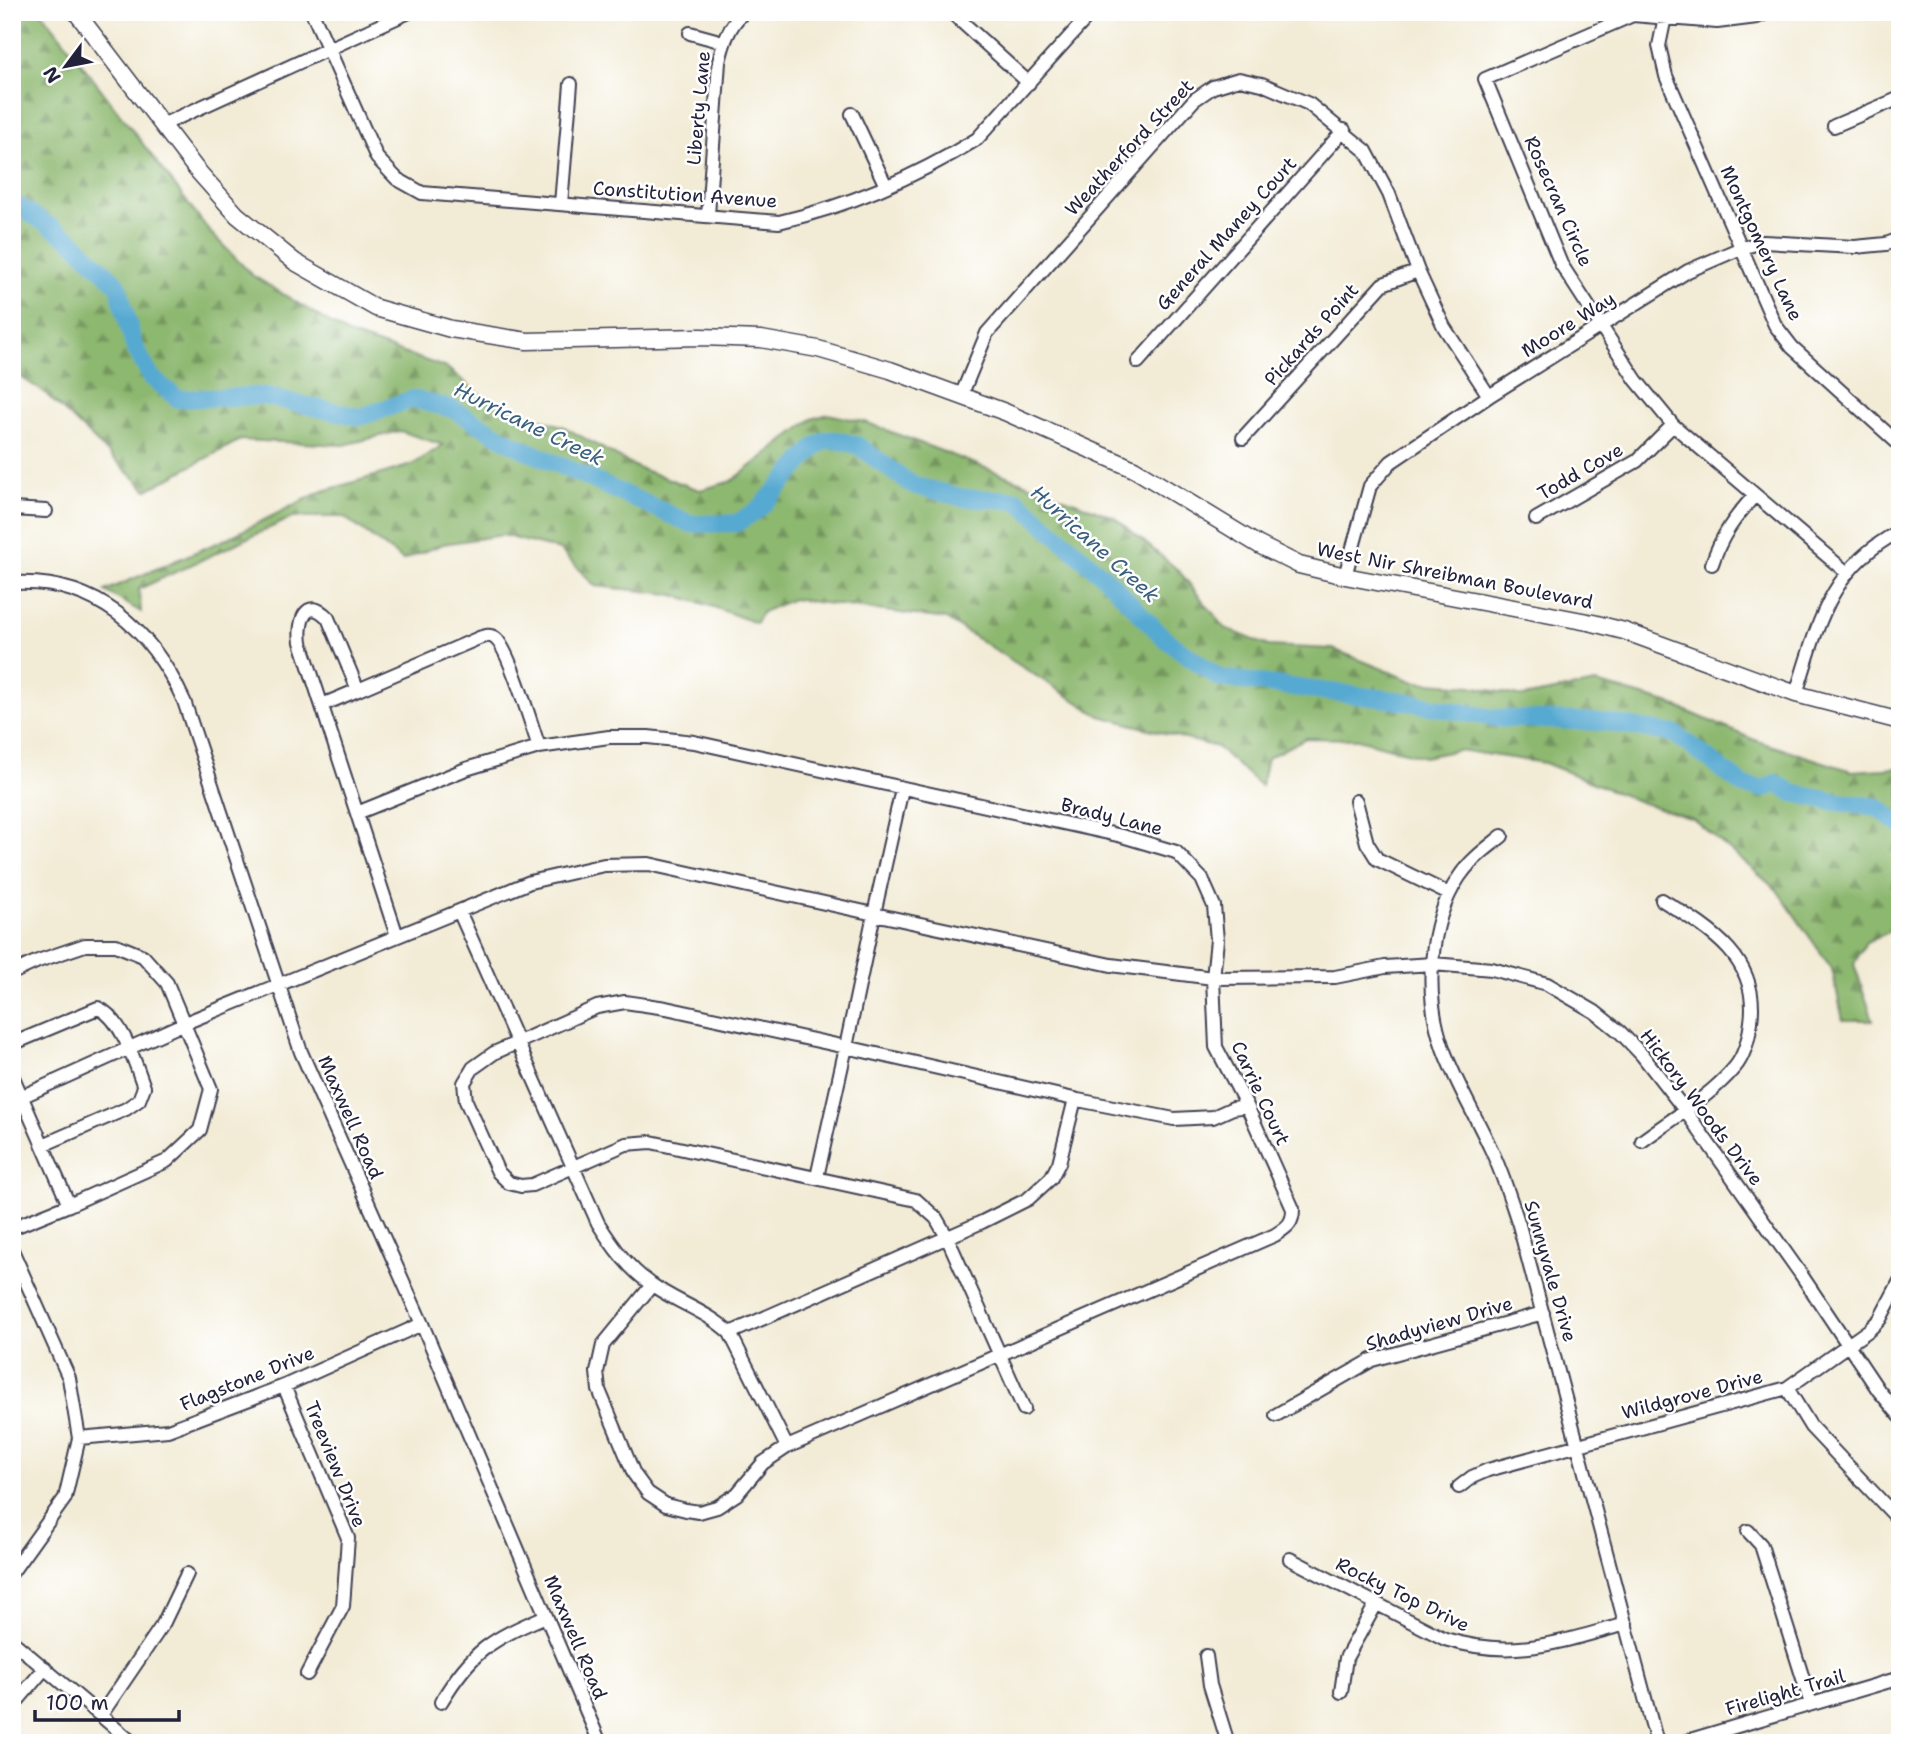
<svg xmlns="http://www.w3.org/2000/svg" width="1912" height="1755" viewBox="0 0 1912 1755" font-family="'Shantell Sans',sans-serif">
  <defs>
    <pattern id="forest-firs" width="22" height="20" patternUnits="userSpaceOnUse" patternTransform="scale(1.75)"><rect width="22" height="20" fill="#8db870"/><path d="M5 1l3.5 6h-7zM16 11l3.5 6h-7z" fill="#73955d"/></pattern>
  </defs>
  <rect width="100%" height="100%" fill="#fff"/>
  <filter id="ink" filterUnits="userSpaceOnUse"><feTurbulence type="fractalNoise" baseFrequency=".0143" numOctaves="2"/><feDisplacementMap in="SourceGraphic" scale="14" xChannelSelector="R" yChannelSelector="G"/><feConvolveMatrix kernelMatrix="1 2 1 2 8 2 1 2 1" color-interpolation-filters="sRGB"/></filter>
  <filter id="wash" filterUnits="userSpaceOnUse"><feTurbulence type="fractalNoise" baseFrequency=".00686" numOctaves="4" result="noise"/><feDisplacementMap in="SourceGraphic" scale="28" xChannelSelector="R" yChannelSelector="G"/><feGaussianBlur stdDeviation="1.57" result="paint"/><feColorMatrix in="noise" values="0 0 0 0 0 0 0 0 0 0 0 0 0 0 0 0 0 1.4 0 .05"/><feComposite in="paint" operator="in"/></filter>
  <g filter="url(#wash)">
    <rect width="100%" height="100%" fill="#f2ebd5"/>
    <path fill="url(#forest-firs)" stroke="#586d56" stroke-width="2" d="M12,12H42L211,233L252,275L348,334L447,368L488,401L564,427L638,468L700,490L732,481L812,419L828,414L865,422L1114,517L1178,570L1225,628L1268,646L1333,649L1415,682L1471,686L1523,697L1596,683L1668,703L1757,741L1852,771L1900,768V907L1888,932L1866,942L1854,964L1873,1020H1843L1832,969L1777,890L1693,819L1640,802L1545,763L1458,750L1424,757L1358,739L1306,738L1267,758L1261,786L1217,747L1100,716L946,619L793,599L762,612L756,623L711,606L670,594L595,586L560,550L502,535L443,544L403,560L344,517H293L139,589L141,612L105,591L226,539L320,492L412,465L443,445L400,431L344,445L240,440L147,490L45,393L12,371Z"/>
    <g fill="none" stroke-linecap="round" stroke-linejoin="round">
      <path stroke="#56a9d1" stroke-width="18" d="M12,202L70,239L118,285L134,346L151,377L178,399L262,396L360,417L413,399L452,409L519,447L691,524L737,523L759,509L815,447L826,440H836L857,445L912,485L964,498L1017,500L1110,582L1164,638L1219,678L1403,701L1493,718L1604,722L1675,734L1744,786L1764,789L1776,783L1793,793L1831,801L1877,807L1900,825"/>
    </g>
  </g>
  <g filter="url(#ink)">
    <g fill="none" stroke-linecap="round" stroke-linejoin="round">
      <g stroke="#414052" stroke-width="16">
        <path id="minor" d="M312,12L377,158L397,179L422,193L779,222C848,206 917,176 977,139L1092,12
          M951,12L1029,83
          M1768,12L1757,17L1717,22L1633,15L1485,79L1561,264L1636,380L1673,425L1846,572
          M1665,17L1659,46L1666,76L1775,325L1792,347L1900,445
          M690,33L723,42
          M852,114L886,186
          M162,125L409,12
          M1834,126L1900,98
          M561,204L571,84
          M708,215L719,62C723,44 729,25 744,12
          M1138,362L1344,130
          M961,396L987,333L1194,100L1213,87L1239,79L1262,84L1309,104L1366,151L1389,194L1418,271L1444,327L1489,396
          M1243,438L1383,284L1418,271
          M12,509L46,511
          M1536,519L1637,461L1673,425
          M1712,564C1721,536 1735,517 1755,495
          M1345,576L1370,486L1391,462L1489,396L1688,271L1741,248L1763,242L1855,247L1886,244L1900,239
          M12,583C96,578 151,629 184,701L301,1052L422,1324L600,1743
          M1796,694C1818,624 1830,567 1900,531
          M322,705L358,690
          M1356,801L1367,843L1377,859L1449,894
          M357,813L466,769L539,747
          M1502,836C1486,849 1470,860 1459,877C1428,924 1424,995 1443,1048C1455,1081 1474,1113 1489,1145C1502,1171 1510,1198 1519,1225L1657,1743
          M459,911L598,1223C613,1247 628,1268 651,1284C677,1303 707,1311 730,1333L787,1447
          M397,936L301,642C298,622 306,595 328,618L358,690L479,638C485,636 490,634 495,638C509,648 532,727 539,747L609,737H648L694,742L1122,836L1176,852L1202,879L1214,906L1217,940L1213,978L1216,1047L1247,1106L1293,1209C1293,1224 1287,1227 1275,1235L787,1447L763,1463L737,1494L717,1507L699,1512L686,1510L666,1505L648,1493L634,1474L599,1390L597,1372L603,1345L652,1285
          M12,973L38,961L85,945H116L143,956L167,983L211,1089L200,1130L167,1161L69,1205L12,1228
          M12,1044L98,1008C122,1018 135,1063 144,1087L139,1100L126,1109L43,1145
          M12,1075L69,1205
          M12,1101L185,1023L530,882L604,865L649,864L874,914L902,789
          M1247,1106L1233,1108L1213,1117L1174,1119L1078,1100L846,1047L874,914L1111,965L1213,978L1335,977L1385,967L1433,964L1492,969L1547,984L1595,1012L1620,1032L1642,1055L1684,1109L1800,1273L1879,1391L1900,1416
          M1642,1141C1673,1118 1710,1097 1735,1067C1745,1055 1749,1037 1751,1022C1760,958 1709,929 1662,900
          M817,1177L846,1047L666,1008L625,1002L597,1007L494,1053L473,1068L464,1083L466,1101L498,1172L509,1183L521,1186L532,1185L626,1144L651,1142L916,1200L936,1218L947,1237L1024,1409
          M12,1250L69,1378L79,1438L65,1498L12,1572
          M730,1333L982,1222L1028,1199L1051,1178L1059,1163L1075,1099
          M284,1386L348,1538L343,1606L307,1674
          M1787,1388L1811,1427L1900,1521
          M1276,1415L1372,1360L1543,1313
          M79,1438L168,1430L284,1386L422,1324
          M1459,1487L1472,1477L1488,1470L1787,1388L1869,1330L1880,1319L1900,1281
          M1748,1531L1761,1545L1811,1704
          M1290,1559L1445,1639C1514,1660 1559,1642 1626,1624
          M12,1641L133,1743
          M1206,1656L1210,1685L1228,1743
          M1341,1692L1346,1658L1376,1604
          M441,1702C472,1650 492,1639 546,1616
          M12,1707L45,1668
          M101,1715L163,1624L187,1574
          M1680,1743L1900,1678"/>
      </g>
      <g stroke="#414052" stroke-width="19">
        <path id="major" d="M76,12L196,169L237,215L295,262L376,308L451,329L527,341L701,337L761,339L818,349L890,370L1005,412L1134,469L1259,545L1299,565L1345,576L1593,623L1624,631L1796,694L1900,721"/>
      </g>
      <use href="#minor" stroke="#fff" stroke-width="12"/>
      <use href="#major" stroke="#fff" stroke-width="16"/>
    </g>
  </g>
  <g text-anchor="middle" stroke-width="5" stroke-linejoin="round" paint-order="stroke">
    <g font-size="19" fill="#22223b" stroke="#fff">
      <text transform="translate(698 108) rotate(-85)" y="7">Liberty Lane</text>
      <text transform="translate(1129 147) rotate(-47)" y="7">Weatherford Street</text>
      <text transform="translate(685 194) rotate(4)" y="7">Constitution Avenue</text>
      <text transform="translate(1559 201) rotate(66)" y="7">Rosecran Circle</text>
      <text transform="translate(1226 233) rotate(-48)" y="7">General Maney Court</text>
      <text transform="translate(1762 243) rotate(65)" y="7">Montgomery Lane</text>
      <text transform="translate(1568 324) rotate(-32)" y="7">Moore Way</text>
      <text transform="translate(1311 334) rotate(-48)" y="7">Pickards Point</text>
      <text transform="translate(1580 471) rotate(-30)" y="7">Todd Cove</text>
      <text transform="translate(1455 575) rotate(11)" y="7">West Nir Shreibman Boulevard</text>
      <text transform="translate(1112 816) rotate(14)" y="7">Brady Lane</text>
      <text transform="translate(1261 1093) rotate(65)" y="7">Carrie Court</text>
      <text transform="translate(1702 1107) rotate(53)" y="7">Hickory Woods Drive</text>
      <text transform="translate(351 1117) rotate(66)" y="7">Maxwell Road</text>
      <text transform="translate(1551 1271) rotate(74)" y="7">Sunnyvale Drive</text>
      <text transform="translate(1439 1323) rotate(-16)" y="7">Shadyview Drive</text>
      <text transform="translate(247 1378) rotate(-22)" y="7">Flagstone Drive</text>
      <text transform="translate(1692 1394) rotate(-15)" y="7">Wildgrove Drive</text>
      <text transform="translate(336 1464) rotate(68)" y="7">Treeview Drive</text>
      <text transform="translate(1403 1594) rotate(26)" y="7">Rocky Top Drive</text>
      <text transform="translate(576 1637) rotate(67)" y="7">Maxwell Road</text>
      <text transform="translate(1785 1692) rotate(-16)" y="7">Firelight Trail</text>
    </g>
    <g font-size="21" font-style="italic" fill="#395f7e" stroke="#fff">
      <text transform="translate(529 424) rotate(26)" y="7">Hurricane Creek</text>
      <text transform="translate(1095 544) rotate(42)" y="7">Hurricane Creek</text>
    </g>
  </g>
  <rect width="1912" height="1755" fill="none" stroke="#fff" stroke-width="42"/>
  <g transform="translate(66 66) rotate(238)" stroke="#ffffff" stroke-width="5" paint-order="stroke">
  <path d="M0-5L12 26L0 18L-12 26Z" fill="#22223b"/>
  <text y="-10" font-size="19" font-weight="bold" text-anchor="middle" fill="#22223b">N</text>
  </g>
  <path d="M35 1710v10h144v-10" fill="none" stroke="#22223b" stroke-width="3.5"/>
  <text x="46" y="1710" font-size="21" fill="#22223b" stroke="#ffffff" stroke-width="5" paint-order="stroke">100 m</text>
</svg>
